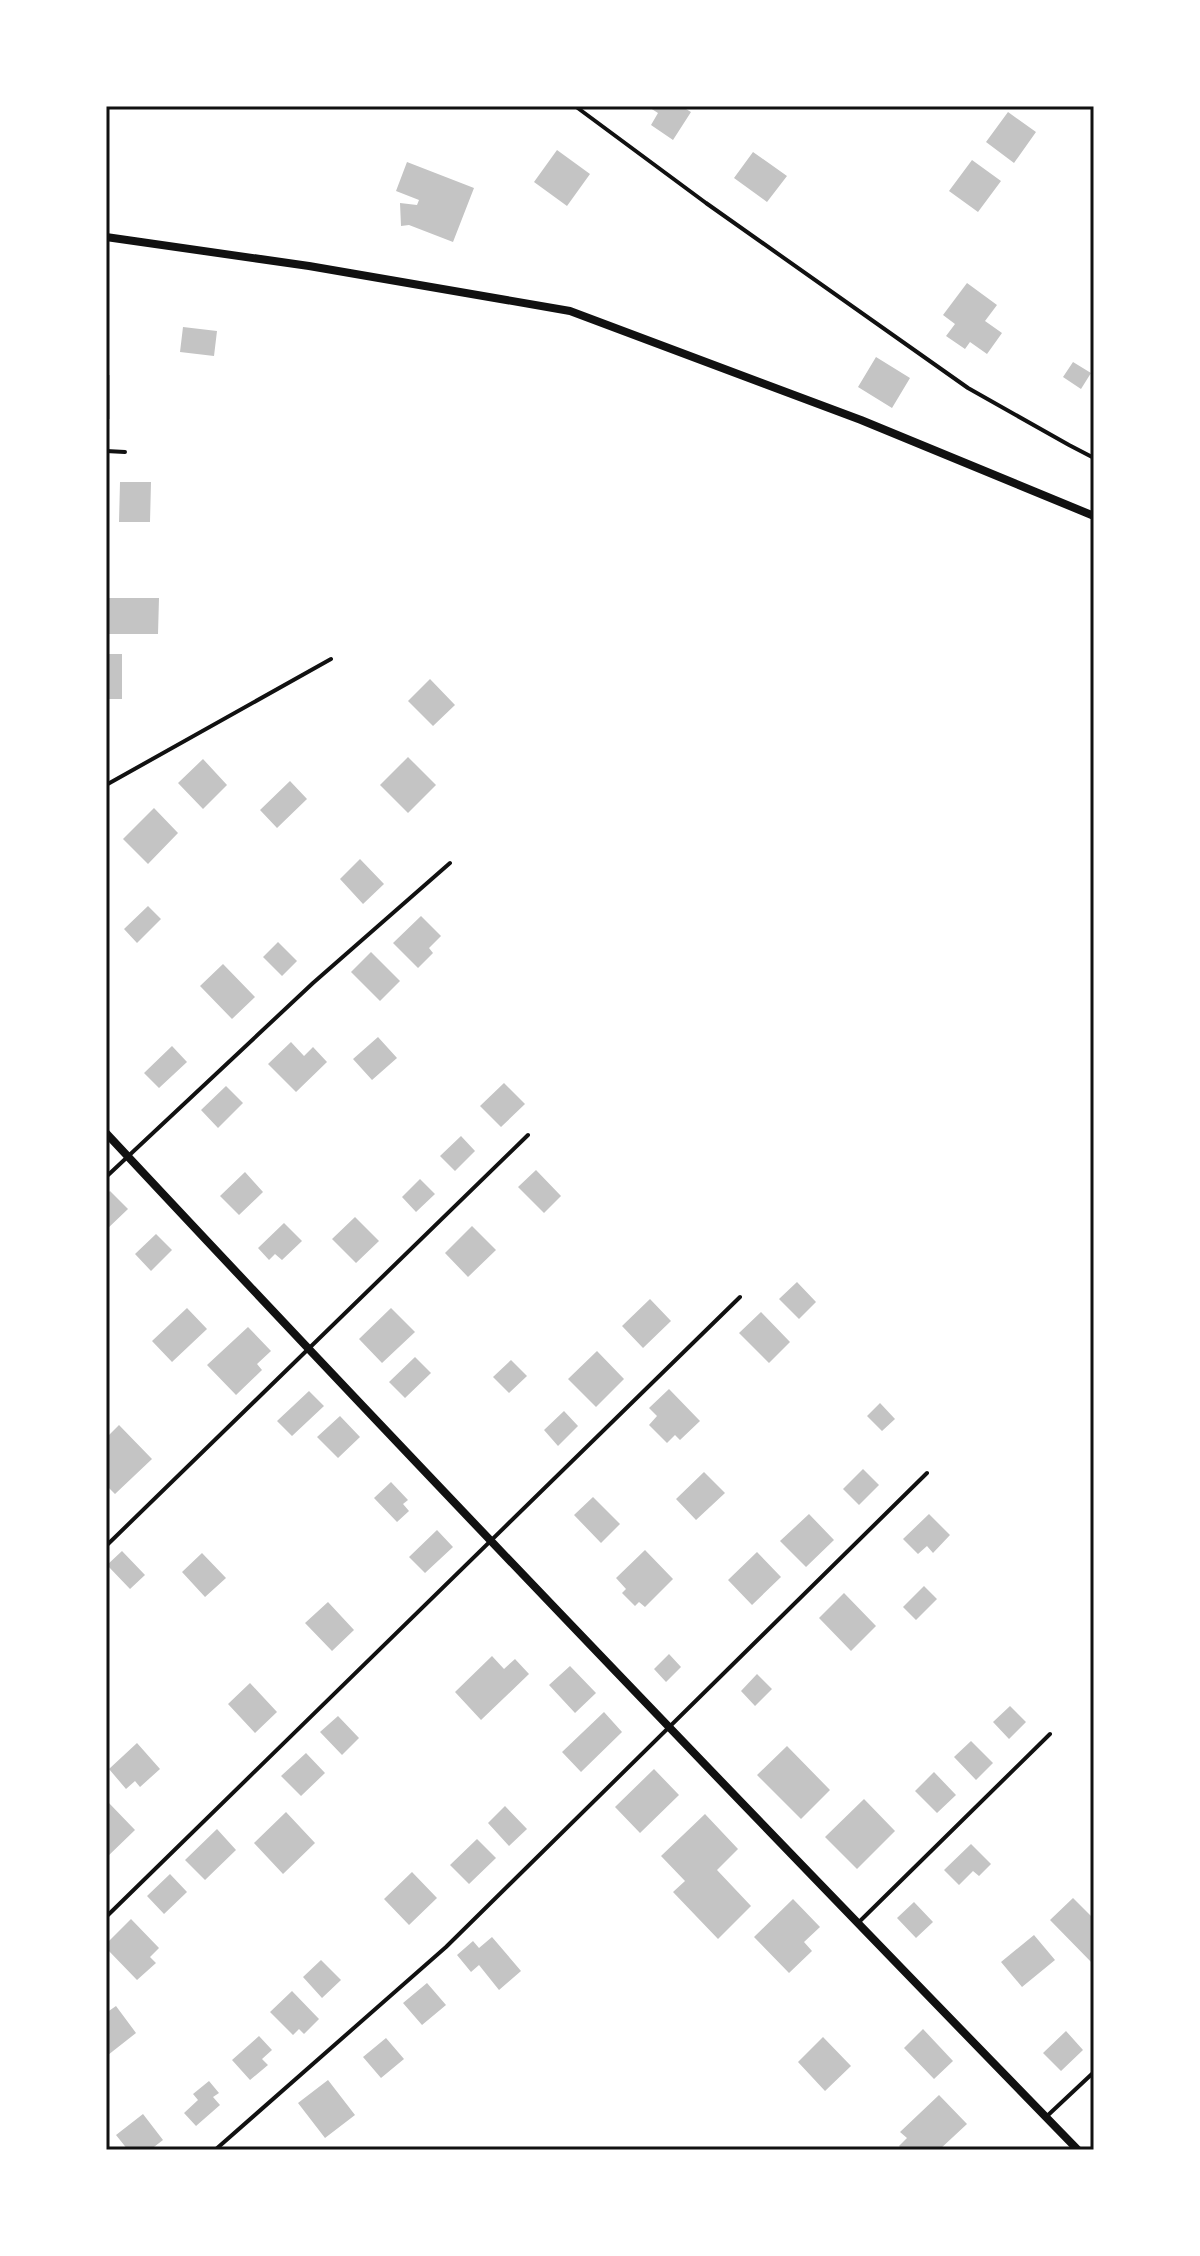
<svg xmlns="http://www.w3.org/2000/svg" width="1200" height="2256" viewBox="0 0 1200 2256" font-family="'Exo 2',sans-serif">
  <rect width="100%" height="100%" fill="#fff"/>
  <path fill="#c4c4c4" d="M647,106H681L691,112L673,140L651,125L658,113Z
    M1008,112L1036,132L1014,163L986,142Z
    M557,150L590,174L567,206L534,182Z
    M753,152L787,176L767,202L734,178Z
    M972,160L1001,181L978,212L949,191Z
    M407,162L474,188L453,242L409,225L401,226L400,203L417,205L419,200L396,191Z
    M967,283L997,305L985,321L1002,333L987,354L970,342L965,349L946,336L955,324L943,315Z
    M183,327L217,331L214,356L180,352Z
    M876,357L910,378L892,408L858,387Z
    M1073,362L1091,373L1081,389L1063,377Z
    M106,375H110V419H106Z
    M120,482H151L150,522H119Z
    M106,598H159L158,634H106Z
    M106,654H122V699H106Z
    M430,679L455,705L433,726L408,701Z
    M408,757L436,785L408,813L380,785Z
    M203,759L227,785L203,809L178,783Z
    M290,781L307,799L277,828L260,810Z
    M154,808L178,833L148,864L123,839Z
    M360,859L384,884L363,904L340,879Z
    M148,906L161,919L137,943L124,929Z
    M421,916L441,936L429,948L433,953L418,968L393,943Z
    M278,942L297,961L282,976L263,957Z
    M371,952L400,981L380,1001L351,972Z
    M223,964L255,997L232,1019L200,986Z
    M378,1037L397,1058L372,1080L353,1059Z
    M291,1042L304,1056L313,1047L327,1062L296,1092L268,1064Z
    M172,1046L187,1062L159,1088L144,1073Z
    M504,1083L525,1104L501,1127L480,1106Z
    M226,1086L243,1103L218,1128L201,1110Z
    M461,1136L475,1151L455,1171L440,1156Z
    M536,1170L561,1196L544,1213L518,1187Z
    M245,1172L263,1192L239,1215L220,1196Z
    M420,1179L435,1194L416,1212L402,1197Z
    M110,1191L128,1209L106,1230V1195Z
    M355,1217L379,1241L356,1263L332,1239Z
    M284,1223L302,1241L282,1260L275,1254L269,1260L258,1248Z
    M472,1226L496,1250L468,1277L445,1253Z
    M156,1234L172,1250L151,1271L135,1254Z
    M797,1282L816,1302L799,1319L779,1299Z
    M650,1299L671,1321L643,1348L622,1326Z
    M187,1308L207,1329L172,1362L152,1341Z
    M391,1308L415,1332L382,1363L359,1339Z
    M761,1312L790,1342L769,1363L739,1333Z
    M248,1327L271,1351L257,1364L262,1370L236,1395L207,1365Z
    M597,1351L624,1379L596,1407L568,1379Z
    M415,1357L431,1373L405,1398L389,1382Z
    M511,1360L527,1376L509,1393L493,1377Z
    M669,1389L700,1421L680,1440L675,1435L667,1443L649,1425L657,1416L649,1408Z
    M309,1391L324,1406L292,1436L277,1421Z
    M880,1403L895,1419L882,1431L867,1416Z
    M564,1411L578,1426L558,1446L544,1430Z
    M340,1416L360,1437L338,1458L317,1437Z
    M119,1425L152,1459L115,1494L106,1485V1438Z
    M863,1469L879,1485L859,1505L843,1489Z
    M704,1472L725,1493L696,1520L676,1499Z
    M391,1482L408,1500L403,1504L409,1511L397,1522L374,1498Z
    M593,1497L620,1524L601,1543L574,1515Z
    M809,1514L834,1540L806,1567L780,1541Z
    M929,1514L950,1535L933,1553L927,1546L918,1554L903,1539Z
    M437,1530L453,1547L425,1573L409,1557Z
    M645,1550L673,1579L645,1607L639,1602L635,1606L622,1593L626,1589L616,1578Z
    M122,1551L145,1575L130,1589L107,1565Z
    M757,1552L781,1577L752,1605L728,1580Z
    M202,1553L226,1578L205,1597L182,1572Z
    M924,1586L937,1599L916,1620L903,1607Z
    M844,1593L876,1626L851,1651L819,1618Z
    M328,1602L354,1630L332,1651L305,1623Z
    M669,1654L681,1667L666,1682L654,1669Z
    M492,1656L504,1669L515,1659L529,1674L481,1720L455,1692Z
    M570,1666L596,1693L575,1713L549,1685Z
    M757,1674L772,1689L755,1706L741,1691Z
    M250,1683L277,1712L255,1733L228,1704Z
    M1010,1706L1026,1722L1009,1739L993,1722Z
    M604,1712L622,1732L581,1772L562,1752Z
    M338,1716L359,1738L342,1755L320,1732Z
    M971,1741L993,1763L976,1780L954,1757Z
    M137,1743L160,1769L140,1787L135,1781L126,1789L109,1769Z
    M787,1746L830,1790L801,1819L757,1775Z
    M306,1753L325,1773L301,1796L281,1776Z
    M654,1769L679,1795L640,1833L615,1807Z
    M934,1772L956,1795L937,1813L915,1791Z
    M864,1799L895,1831L857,1869L825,1837Z
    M108,1802L135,1830L106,1858V1804Z
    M505,1806L527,1829L509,1846L488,1823Z
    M286,1812L315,1843L283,1874L254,1843Z
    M705,1814L738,1849L717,1870L751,1906L718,1939L673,1892L685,1881L661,1856Z
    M217,1829L236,1850L205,1880L185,1860Z
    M477,1839L496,1858L469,1884L450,1865Z
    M971,1844L991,1864L979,1876L973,1871L959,1885L944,1870Z
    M412,1872L437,1898L409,1925L384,1899Z
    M170,1874L187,1892L164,1914L147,1896Z
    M1073,1898L1094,1919V1965L1050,1920Z
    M793,1899L820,1927L804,1942L812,1951L789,1973L754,1937Z
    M914,1902L933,1922L916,1938L897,1918Z
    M131,1919L159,1948L150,1957L156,1963L137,1980L106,1948V1944Z
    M1034,1935L1055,1960L1022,1987L1001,1962Z
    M492,1937L521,1971L499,1990L479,1965L471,1972L457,1955L473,1941L479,1948Z
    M321,1960L341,1980L322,1998L303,1977Z
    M427,1983L446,2005L422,2025L403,2003Z
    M292,1991L319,2019L304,2034L299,2029L293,2035L270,2012Z
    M116,2006L136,2033L108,2055L106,2052V2013Z
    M923,2029L953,2061L934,2079L904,2048Z
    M1066,2031L1083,2050L1061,2071L1043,2053Z
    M259,2036L272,2050L262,2059L268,2065L250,2080L232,2060Z
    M823,2037L851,2066L825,2091L798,2062Z
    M386,2038L404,2059L381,2078L363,2057Z
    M328,2080L355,2115L325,2138L298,2103Z
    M209,2081L219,2093L213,2097L220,2105L196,2126L184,2113L198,2100L193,2094Z
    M939,2095L967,2124L939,2150H902L899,2146L907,2138L900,2132Z
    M143,2114L163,2140L150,2150H128L116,2135Z"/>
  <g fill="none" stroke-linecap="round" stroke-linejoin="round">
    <path stroke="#111" stroke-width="4" d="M575,106L706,203L968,388L1069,445L1094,458
      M106,451L125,452
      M106,785L331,659
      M106,1177L313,983L450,863
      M106,1546L528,1135
      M106,1917L740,1297
      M858,1923L1050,1734
      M1046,2117L1094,2072
      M215,2150L446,1947L927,1473"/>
    <path stroke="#111" stroke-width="8" d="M106,237L309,266L570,311L861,420L1094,516
      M106,1133C426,1476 751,1814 1078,2150"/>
  </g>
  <rect width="1200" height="2256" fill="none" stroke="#ffffff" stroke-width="216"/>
  <rect x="108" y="108" width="984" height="2040" fill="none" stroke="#111" stroke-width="3"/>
</svg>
